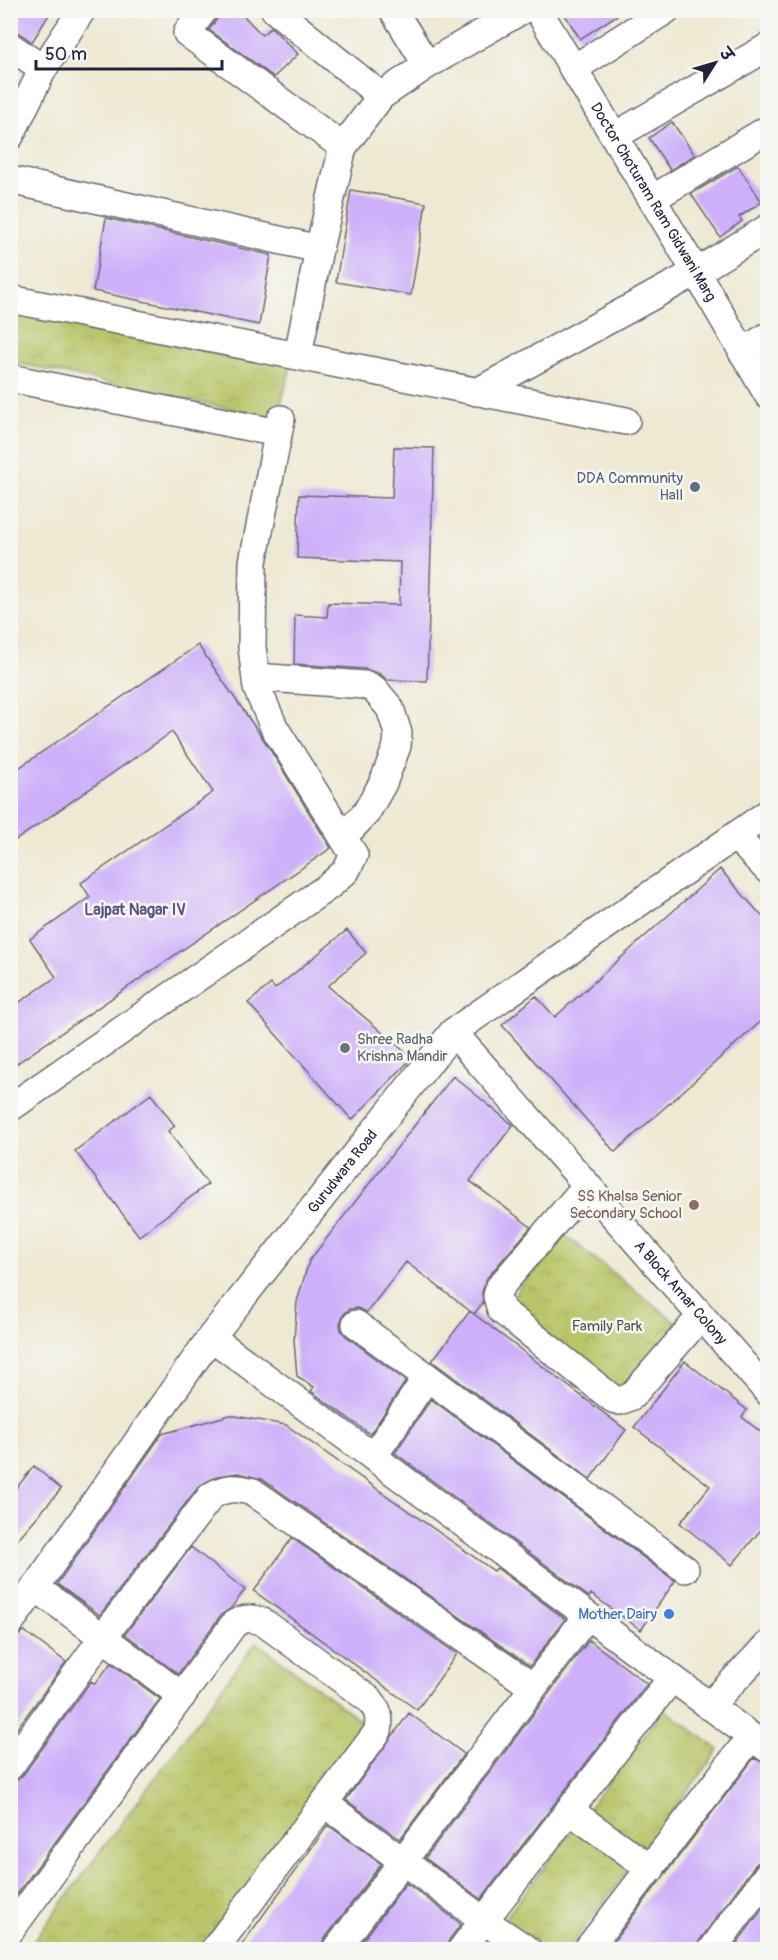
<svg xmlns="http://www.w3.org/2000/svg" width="778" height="1960" viewBox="0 0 778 1960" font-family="Pangolin,'Playpen Sans Deva',sans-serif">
  <defs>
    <pattern id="park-crowns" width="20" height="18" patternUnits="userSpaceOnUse" patternTransform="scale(1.5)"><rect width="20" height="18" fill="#b9c567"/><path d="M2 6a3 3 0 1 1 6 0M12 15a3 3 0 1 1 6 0" fill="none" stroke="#9fa95a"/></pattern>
  </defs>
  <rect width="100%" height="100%" fill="#f6f6f2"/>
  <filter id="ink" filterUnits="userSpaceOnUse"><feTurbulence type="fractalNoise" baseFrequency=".0167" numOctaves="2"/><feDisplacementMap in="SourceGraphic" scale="12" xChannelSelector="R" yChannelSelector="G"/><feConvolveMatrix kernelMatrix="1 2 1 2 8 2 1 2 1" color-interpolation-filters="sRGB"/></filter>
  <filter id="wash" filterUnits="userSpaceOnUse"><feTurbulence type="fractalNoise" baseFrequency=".008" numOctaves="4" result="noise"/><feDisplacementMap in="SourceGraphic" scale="24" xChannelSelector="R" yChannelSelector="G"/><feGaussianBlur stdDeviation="1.35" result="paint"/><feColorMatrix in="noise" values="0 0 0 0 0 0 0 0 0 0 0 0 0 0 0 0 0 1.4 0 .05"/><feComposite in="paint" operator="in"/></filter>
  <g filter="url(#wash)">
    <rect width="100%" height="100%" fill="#eee9d2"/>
    <path fill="url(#park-crowns)" stroke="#6e7451" stroke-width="1.5" d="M10,301L294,355L277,419L11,362Z
      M562,1233L683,1328L627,1400L506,1305Z
      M256,1642L368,1726L202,1949L27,1950Z
      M664,1709L719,1750L568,1949H540L503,1921Z"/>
    <g id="blocks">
      <path fill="#cdaffa" d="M10,10H52L32,42L19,33L10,30Z
        M220,10H238L262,35L271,27L298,54L274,77L209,30L217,19Z
        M562,10H625L580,39Z
        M672,122L695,155L670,170L649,138Z
        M738,166L762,202L739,217L742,221L720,237L691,194Z
        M351,190L426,203L411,295L336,282Z
        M106,218L271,255L259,325L93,291Z
        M394,447L434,448L427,681L387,680L380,674L365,669L294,664L295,615L327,617L328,603L399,605L400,562L297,558L299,495L392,498Z
        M198,645L266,743L331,848L10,1068V1009L56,977L30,939L90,897L81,883L213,792L172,732L10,844V774Z
        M720,869L768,923V1015L615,1152L502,1025L536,996L555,1017Z
        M347,930L366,953L328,986L412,1058L352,1120L248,1003L271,984L275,989Z
        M453,1076L513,1125L470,1181L531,1227L487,1278L482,1292L483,1303L474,1314L406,1262L367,1312L357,1308L350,1309L344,1314L340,1323L341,1330L346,1336L406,1381L370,1434L311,1391L314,1387L297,1376L294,1340L297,1302L309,1261Z
        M151,1094L175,1126L168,1131L208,1184L139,1236L75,1151Z
        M470,1311L626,1430L590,1479L432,1361Z
        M685,1361L747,1410L742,1417L768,1438V1521L732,1565L680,1523L710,1486L634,1427Z
        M431,1399L675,1581L641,1630L591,1594L589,1597L395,1453Z
        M230,1415L286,1425L494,1571L497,1568L565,1619L530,1666L262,1479L238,1473L217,1476L199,1486L100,1615L57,1584L162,1434Z
        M34,1466L61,1489L10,1548V1496Z
        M292,1538L457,1654L417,1710L254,1591Z
        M191,1547L245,1590L231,1608L221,1615L178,1674L125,1634Z
        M24,1631L66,1662L10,1738V1638L17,1637Z
        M589,1640L647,1684L481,1899L425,1858Z
        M111,1663L160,1699L10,1904V1781L17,1780L23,1775L91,1681L95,1684Z
        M409,1713L464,1754L400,1839L346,1800Z
        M754,1758L768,1765V1859L761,1860L755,1865L699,1941L696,1950H607Z
        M328,1825L381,1864L323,1941L320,1950H238Z
        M406,1883L461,1924L449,1940L446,1950H356Z
        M768,1901V1950H732Z"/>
    </g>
  </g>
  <g filter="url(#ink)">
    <use href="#blocks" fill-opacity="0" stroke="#696870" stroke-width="1.5"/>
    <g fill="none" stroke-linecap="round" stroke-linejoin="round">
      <g stroke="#696870" stroke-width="30">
        <g id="minor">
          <path d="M204,10L187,33L343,147"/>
          <path d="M275,10L381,96"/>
          <path d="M393,10L427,65"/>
          <path id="s1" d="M538,10L696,272L768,395"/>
          <path d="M10,46L43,69L10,136"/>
          <path d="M43,69L82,10"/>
          <path d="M573,69L666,10"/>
          <path d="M615,136L768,47"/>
          <path d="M10,180L319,249"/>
          <path d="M652,199L768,129"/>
          <path d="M10,299L626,421"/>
          <path d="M742,352L768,336"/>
          <path d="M298,355L319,249L343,147L381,96L427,65L522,10"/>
          <path d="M10,378L278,433"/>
          <path d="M477,392L696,272L768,228"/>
          <path d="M256,677L364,685L374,689L390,708L398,733L397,746L383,783L366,813L343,837"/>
          <path d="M735,836L768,870"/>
          <path id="s2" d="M453,1032L768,1392"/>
          <path d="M10,1108L329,886L346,871L354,855L274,727L257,688L252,647L253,562L281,419"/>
          <path d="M587,1185L499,1288L497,1296L501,1310L613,1399L620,1401L632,1396L701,1316"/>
          <path d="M356,1324L685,1569"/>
          <path d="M211,1337L768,1749"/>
          <path d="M373,1457L427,1377"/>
          <path d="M35,1587L182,1696"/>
          <path id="s3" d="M10,1623L211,1337L453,1032L768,813"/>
          <path d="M709,1706L768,1645"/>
          <path d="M10,1766L103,1637L211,1496C226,1487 237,1487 253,1492L533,1687"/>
          <path d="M324,1803L483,1920L528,1950"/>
          <path d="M569,1810L651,1869"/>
          <path d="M10,1931L234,1624C245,1617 251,1618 263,1622L370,1700C379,1711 380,1718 378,1731L214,1950"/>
          <path d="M336,1950L587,1616"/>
          <path d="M461,1950L671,1679"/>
          <path d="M587,1950L751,1737"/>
          <path d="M712,1950L768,1874"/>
        </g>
      </g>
      <use href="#minor" stroke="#fff" stroke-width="27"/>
    </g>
  </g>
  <circle fill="#5c6f8a" stroke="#f6f6f2" stroke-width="2" cx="695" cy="487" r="6"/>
  <circle fill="#6b7280" stroke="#f6f6f2" stroke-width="2" cx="345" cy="1048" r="6"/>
  <circle fill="#8d6e63" stroke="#f6f6f2" stroke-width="2" cx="694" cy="1205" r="6"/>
  <circle fill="#3f7fe0" stroke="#f6f6f2" stroke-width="2" cx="669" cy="1614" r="6"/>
  <g text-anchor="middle" stroke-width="5" stroke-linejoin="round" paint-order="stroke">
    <g font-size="15" fill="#22223b" stroke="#f6f6f2">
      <text dy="5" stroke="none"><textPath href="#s1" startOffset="224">Doctor Choturam Ram Gidwani Marg</textPath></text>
      <text dy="5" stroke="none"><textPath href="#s3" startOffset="561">Gurudwara Road</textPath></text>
      <text dy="5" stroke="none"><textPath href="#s2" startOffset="346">A Block Amar Colony</textPath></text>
    </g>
    <g font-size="15" fill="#4e5e75" stroke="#f6f6f2" text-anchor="end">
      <text x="683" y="483">DDA Community<tspan x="683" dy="17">Hall</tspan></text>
    </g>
    <g font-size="15" fill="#5b616d" stroke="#f6f6f2" text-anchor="start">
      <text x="357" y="1044">Shree Radha<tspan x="357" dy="17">Krishna Mandir</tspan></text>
    </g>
    <g font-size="15" fill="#785e54" stroke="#f6f6f2" text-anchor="end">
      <text x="682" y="1201">SS Khalsa Senior<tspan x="682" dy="17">Secondary School</tspan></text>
    </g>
    <g font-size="15" fill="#4f5348" stroke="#f6f6f2">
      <text x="607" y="1331">Family Park</text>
    </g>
    <g font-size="15" fill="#366cbe" stroke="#f6f6f2" text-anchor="end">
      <text x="657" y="1619">Mother Dairy</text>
    </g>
    <g font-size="16" font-weight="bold" fill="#5e537e" stroke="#f6f6f2">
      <text x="135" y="915">Lajpat Nagar IV</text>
    </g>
  </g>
  <rect width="778" height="1960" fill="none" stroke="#f6f6f2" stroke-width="36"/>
  <g transform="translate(715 63) rotate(53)" stroke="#f6f6f2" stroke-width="4.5" paint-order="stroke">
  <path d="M0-4.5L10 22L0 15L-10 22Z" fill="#22223b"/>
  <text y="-9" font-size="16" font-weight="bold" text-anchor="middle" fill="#22223b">उ</text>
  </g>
  <path d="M36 60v9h186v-9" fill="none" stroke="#22223b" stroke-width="3"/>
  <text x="45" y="60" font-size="18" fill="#22223b" stroke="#f6f6f2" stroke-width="4.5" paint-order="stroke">50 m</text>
</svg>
